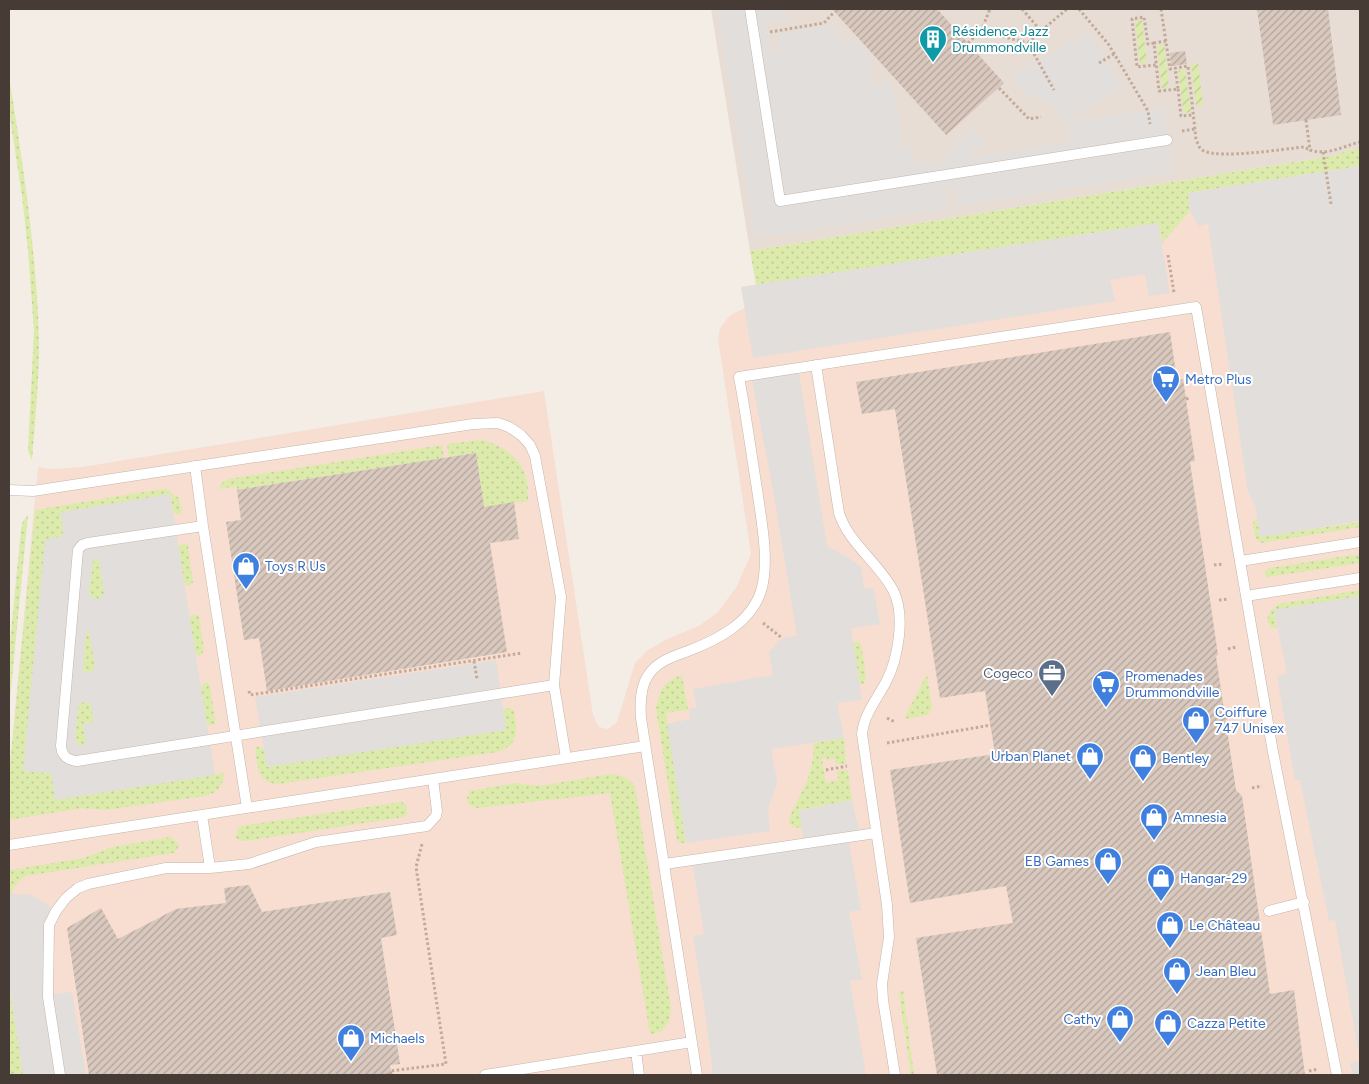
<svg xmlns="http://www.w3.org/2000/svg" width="1369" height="1084" viewBox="0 0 1369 1084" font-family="Figtree,sans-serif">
  <defs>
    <pattern id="grass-dots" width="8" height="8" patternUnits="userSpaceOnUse" patternTransform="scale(1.25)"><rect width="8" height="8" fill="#dcebac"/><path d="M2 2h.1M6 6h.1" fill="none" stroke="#beca95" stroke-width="1.8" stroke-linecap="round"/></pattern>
    <pattern id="garden-furrows" width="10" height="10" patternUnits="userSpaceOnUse" patternTransform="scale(1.25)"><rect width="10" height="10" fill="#dcebac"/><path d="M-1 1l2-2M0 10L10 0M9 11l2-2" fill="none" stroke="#beca95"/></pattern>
    <pattern id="building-hatch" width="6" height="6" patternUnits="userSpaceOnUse" patternTransform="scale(1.25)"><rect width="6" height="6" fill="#d9c8be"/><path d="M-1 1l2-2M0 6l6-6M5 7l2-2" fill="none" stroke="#b2a49b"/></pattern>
  </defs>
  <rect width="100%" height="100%" fill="#f4ede6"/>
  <path fill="#e8ddd4" d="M711,9H1360V148L1348,150L1338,155L750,251Z"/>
  <path fill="#f7ded0" d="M1360,166V1075H9V775L38,467L53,469L82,467L544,391L593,715L599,727L608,729L617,722L635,663L648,650L667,639L699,626L718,612L737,586L751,554L718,339L720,328L727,319L732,314L745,308L741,287L1158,223L1188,193Z"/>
  <path fill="url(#grass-dots)" d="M9,76C23,165 37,253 39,343C39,382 35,422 32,461L28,450L34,331L28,250L22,196L9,111Z
    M1360,148V166L1188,193L1190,211L1162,243L1158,223L756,285L750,251L1338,155L1348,150Z
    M483,440C503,445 523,460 527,481C528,488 528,495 528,501L484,507L476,453L449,457L447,444Z
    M442,445L444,458L237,490V486L218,489L223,482L229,479Z
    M162,489L170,490L171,493L178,497L182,510L179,515L174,513L170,495L62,512L64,532L61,537L23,771L51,773L56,800L225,773C223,785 218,793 205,796L106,810L82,808L15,819H9V775L35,510Z
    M28,515L9,710V653L21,529L23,521Z
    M1255,520H1257L1260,537L1360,522V527L1261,543C1253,539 1254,529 1253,522Z
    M181,544H187L188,546L193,582L189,586L186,585L184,582L178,548Z
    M1360,554V563L1268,577L1265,575V571L1269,568Z
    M96,558L99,560L104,593L100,599L92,598L89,592L93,560Z
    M1360,590V596L1274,610L1277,628L1271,627C1264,618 1269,611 1278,604Z
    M194,614L199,616L204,651L200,656H198L195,652L189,617Z
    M86,630L89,632L95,664L93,672H84L83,669Z
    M858,642L861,644L866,676L864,683L860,685L853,643Z
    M927,674L932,708L928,715L904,719Z
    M682,675L688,710L666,713L686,843H681L677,840L656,709C660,689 663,682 682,675Z
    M204,683H208L210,685L215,720V724L208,725L206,723L201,688Z
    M83,702H87C98,711 93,740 81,746L77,744L75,740L78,707Z
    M505,708H510L514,710C517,731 521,744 497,752L278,784C257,783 258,766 255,750L257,747H261L264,750L267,766L506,730L503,712Z
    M844,738L846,763L836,765L834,758L827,760V757L822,759L826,783L838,780L837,771L848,770L852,800L799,810L802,828L793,827L789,823V818L807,781L812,764L814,743Z
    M609,774C621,775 629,777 635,787L671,1008L669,1022L661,1032L650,1034L610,793L476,808L468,804L467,798L470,791L516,783L540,786Z
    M401,802L406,804L407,814L404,817L246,841H241L236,838L237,831L240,826Z
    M171,837L179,845L177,850L173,853L26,876C6,888 10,904 9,925V870L84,858L112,847Z
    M9,983L23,1075H9Z
    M903,990L914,1075H911L899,993Z"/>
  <path fill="url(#garden-furrows)" d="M1142,20L1147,62L1140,63L1135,21Z
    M1164,45L1169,87L1162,88L1157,46Z
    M1198,63L1203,105L1196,106L1191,64Z
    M1185,70L1191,112L1184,113L1178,71Z"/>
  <path fill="#e2dedb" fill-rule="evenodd" d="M717,9H784L787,21L766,24L772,55L779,53L777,34L834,24L837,43L856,40L869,55L873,85L891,82L899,114L902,147L912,146L915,165L944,162L956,143L971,128L985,142L971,154L972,158L1071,142L1068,122L1164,108L1173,153L1168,154L1171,173L956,206L954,187L945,188L948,209L755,238Z
    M1089,31L1122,88L1062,123L1053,105L1024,94L1013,75Z
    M1360,166V521L1260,537L1255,505L1248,492L1208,224L1199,226L1190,211L1188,193Z
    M1158,223L1170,293L1149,296L1145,274L1110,280L1115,301L753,358L741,287Z
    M798,368L827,546L847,557L861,567L864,588L874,589L880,624L851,628L862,700L837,703L844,738L771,749L777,780L776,787L769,805L768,814L770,831L686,843L667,724L690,719L689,709L697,708L693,689L773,675L769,652L782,638L797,636L774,496L751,375Z
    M170,494L215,775L55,800L51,773L23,771L45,540L63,536L61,512ZM96,558L99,560L104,593L100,599H96L92,598L89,592L93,560ZM86,631H89L95,665L93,671L87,673L84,672L83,669ZM83,702H87L91,705L94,722L83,723L86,742L81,746L77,744L75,740L78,707Z
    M1360,596V1075H1353L1350,1063L1360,1061L1335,920L1329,921L1300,780H1295L1277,676L1287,673L1274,610Z
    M496,660L506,730L267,767L255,697Z
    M852,800L860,835L848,837L861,910L849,912L862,979L850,981L866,1075H713L704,1004L693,936L704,934L692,860L804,843L799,811Z
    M10,894L32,895L56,911L49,925L48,995L72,992L86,1075H23L9,983Z"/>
  <path fill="url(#building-hatch)" d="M832,9H939L938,10L1004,83L946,135Z
    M1257,9H1328L1341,115L1273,125Z
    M1185,51L1187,64L1171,66L1170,53Z
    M1170,332L1177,380L1183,379L1195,461L1190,462L1218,655L1216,656L1236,790L1242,796L1270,994L1294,990L1305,1075H937L916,938L1013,923L1006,886L910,903L890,770L995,754L985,691L940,698L895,409L862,414L856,382Z
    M476,453L484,507L514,502L519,539L490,543L507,652L267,691L259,638L244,640L226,522L241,520L237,490Z
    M249,885L262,912L390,892L397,935L381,938L400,1064L390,1065L391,1074L89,1075L67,928L101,908L118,939L176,909L226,903L224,888Z"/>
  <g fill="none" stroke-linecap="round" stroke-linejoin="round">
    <g stroke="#c3b5ab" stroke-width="11">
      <path id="lane" d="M750,9L780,201L1167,140
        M816,365L839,513C849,544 878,562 893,590C906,615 898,659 886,682C877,699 864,714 862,734L887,905L889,937L882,984L883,1000L895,1075
        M195,466L203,526L247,808
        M9,490L33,491L473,424L498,423L509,427L521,435L530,445L535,456L561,597L554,685
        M203,526L88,543L82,545L78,550L61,746C62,756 67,760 77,761L554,685L566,758
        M1241,561L1360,542
        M1246,596L1360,578
        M202,815L210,868
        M9,845L645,746
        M665,864L876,833
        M1269,911L1304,902
        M636,1051L639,1075
        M60,1075L48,997L49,925L56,911L66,898L78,888L88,884L166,868H210L249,864L316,842L427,826L436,816L437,811L433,779
        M485,1075L692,1042
        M697,1075L641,718C640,703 640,686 649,674C658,661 674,656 688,651C717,640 751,623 761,591C770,562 761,518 757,489C751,452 746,414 739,377L1196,307L1273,752L1337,1075"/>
    </g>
    <path stroke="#c3aa98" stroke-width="3" stroke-dasharray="2.5 2.5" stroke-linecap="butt" d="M1022,9L1041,31L1067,9
      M1079,9L1109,45L1148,111L1150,124
      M1161,9L1170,69L1188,66L1196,139C1198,144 1199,149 1204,151C1221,159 1283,149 1304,147L1310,150
      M981,31L990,9
      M1041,31L1028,43L1054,90
      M770,32L824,23L834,12
      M1166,41L1154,43L1159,91L1178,89L1175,68
      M968,43L981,31L1028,43
      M1154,43L1148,44L1144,17L1132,19L1137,67L1156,65
      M1099,63L1114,54
      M999,88L1029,119L1041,117
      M1178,89L1181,116L1193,115
      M1306,120L1310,150C1328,156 1343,146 1360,142
      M1182,131L1195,129
      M1323,152L1331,204
      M1168,255L1174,293
      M1186,399L1189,398
      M1214,565L1223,564
      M1219,600L1228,599
      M763,623L782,638
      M1228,649L1236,647
      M474,661L477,679
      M249,691L250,695L522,653
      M887,718L895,722
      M1225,718L1243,715
      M887,743L991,725
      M826,770L847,766
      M1252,788L1262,786
      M1309,1071L1318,1069
      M386,1075L391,1074L390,1071L446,1064L416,867L422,844"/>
    <use href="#lane" stroke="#fff" stroke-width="10"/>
  </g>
  <defs>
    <g id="building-pin" transform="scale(1.4375)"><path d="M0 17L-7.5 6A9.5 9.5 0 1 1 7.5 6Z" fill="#0f9aa8" stroke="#fff"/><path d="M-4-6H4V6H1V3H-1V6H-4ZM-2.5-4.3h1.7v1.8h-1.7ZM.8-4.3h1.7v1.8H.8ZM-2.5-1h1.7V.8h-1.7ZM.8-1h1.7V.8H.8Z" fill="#fff"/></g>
    <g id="supermarket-pin" transform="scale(1.4375)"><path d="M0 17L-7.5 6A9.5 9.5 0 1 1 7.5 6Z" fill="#3f7fe0" stroke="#fff"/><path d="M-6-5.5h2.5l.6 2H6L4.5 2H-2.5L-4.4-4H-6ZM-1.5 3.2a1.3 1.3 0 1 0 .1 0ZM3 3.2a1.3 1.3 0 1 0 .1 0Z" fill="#fff"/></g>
    <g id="shop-pin" transform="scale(1.4375)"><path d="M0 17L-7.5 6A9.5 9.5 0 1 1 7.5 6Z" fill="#3f7fe0" stroke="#fff"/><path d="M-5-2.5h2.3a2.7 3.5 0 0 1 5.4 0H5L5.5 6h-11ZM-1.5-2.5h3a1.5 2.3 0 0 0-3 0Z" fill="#fff"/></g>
    <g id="office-pin" transform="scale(1.4375)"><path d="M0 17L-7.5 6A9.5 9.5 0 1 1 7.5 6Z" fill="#5c6f8a" stroke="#fff"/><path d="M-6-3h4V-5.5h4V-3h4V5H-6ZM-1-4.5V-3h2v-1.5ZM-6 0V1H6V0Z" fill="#fff"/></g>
  </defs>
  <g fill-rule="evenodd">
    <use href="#building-pin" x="933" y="39"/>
    <use href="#supermarket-pin" x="1166" y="379"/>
    <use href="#shop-pin" x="246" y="566"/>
    <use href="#office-pin" x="1052" y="673"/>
    <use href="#supermarket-pin" x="1106" y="684"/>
    <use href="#shop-pin" x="1196" y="720"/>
    <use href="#shop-pin" x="1090" y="756"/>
    <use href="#shop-pin" x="1143" y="758"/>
    <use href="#shop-pin" x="1154" y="817"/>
    <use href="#shop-pin" x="1108" y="861"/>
    <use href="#shop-pin" x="1161" y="878"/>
    <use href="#shop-pin" x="1170" y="925"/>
    <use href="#shop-pin" x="1177" y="971"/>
    <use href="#shop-pin" x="1120" y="1019"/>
    <use href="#shop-pin" x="1168" y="1023"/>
    <use href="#shop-pin" x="351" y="1038"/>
  </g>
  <g text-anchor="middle" stroke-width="4" stroke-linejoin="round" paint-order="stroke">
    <g font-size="14" fill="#0d838f" stroke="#fff" text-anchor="start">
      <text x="952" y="36">Résidence Jazz<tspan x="952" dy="16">Drummondville</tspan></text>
    </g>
    <g font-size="14" fill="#366cbe" stroke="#fff" text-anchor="start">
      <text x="1185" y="384">Metro Plus</text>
      <text x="265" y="571">Toys R Us</text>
      <text x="1125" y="681">Promenades<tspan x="1125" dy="16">Drummondville</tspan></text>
      <text x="1215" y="717">Coiffure<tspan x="1215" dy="16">747 Unisex</tspan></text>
      <text x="1071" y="761" text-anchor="end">Urban Planet</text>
      <text x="1162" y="763">Bentley</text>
      <text x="1173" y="822">Amnesia</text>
      <text x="1089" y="866" text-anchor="end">EB Games</text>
      <text x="1180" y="883">Hangar-29</text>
      <text x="1189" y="930">Le Château</text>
      <text x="1196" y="976">Jean Bleu</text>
      <text x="1101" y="1024" text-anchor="end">Cathy</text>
      <text x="1187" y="1028">Cazza Petite</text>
      <text x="370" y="1043">Michaels</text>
    </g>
    <g font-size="14" fill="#4e5e75" stroke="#fff" text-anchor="end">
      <text x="1033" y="678">Cogeco</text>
    </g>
  </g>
  <rect width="1369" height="1084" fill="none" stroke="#473c35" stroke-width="20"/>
</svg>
